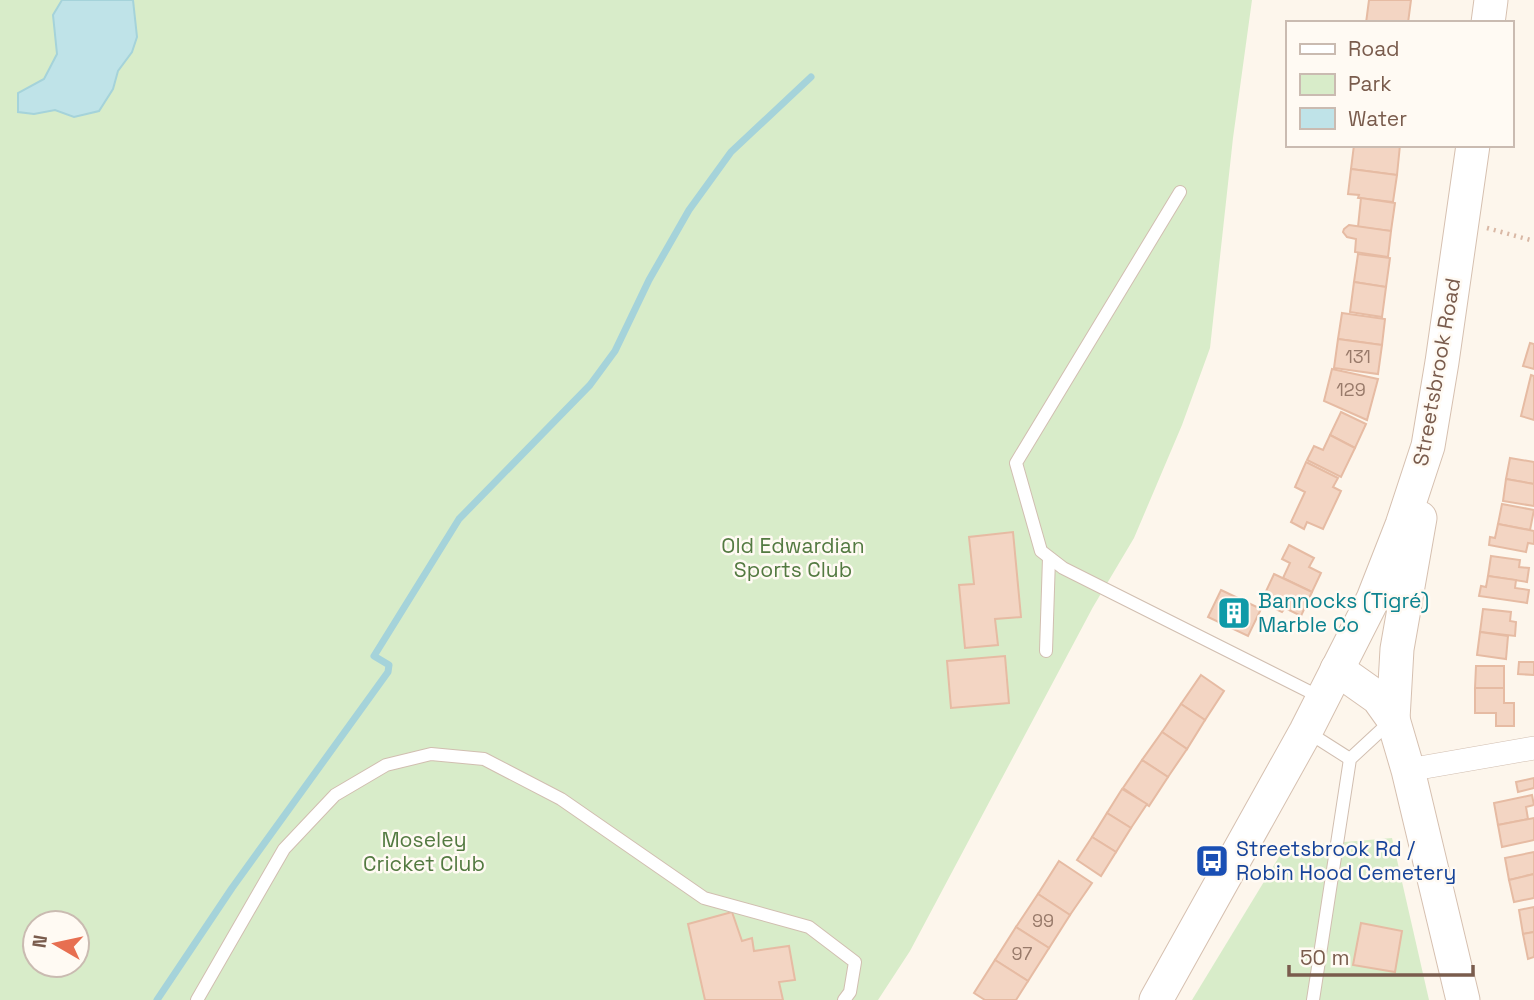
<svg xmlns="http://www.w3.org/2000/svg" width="1534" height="1000" viewBox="0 0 1534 1000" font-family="'Space Grotesk',sans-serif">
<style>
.green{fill:#d8ecc9;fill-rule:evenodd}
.water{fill:#bfe3e8;stroke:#a5d3da;stroke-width:2}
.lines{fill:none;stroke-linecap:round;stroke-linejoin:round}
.stream{stroke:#a5d3da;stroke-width:7}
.building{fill:#f3d5c3;stroke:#e6bba3;stroke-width:2}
.lane-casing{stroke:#d1beb0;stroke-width:14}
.street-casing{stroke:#d1beb0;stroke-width:24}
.secondary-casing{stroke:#d6c0b0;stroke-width:35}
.path{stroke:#d9b8a5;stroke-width:4.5;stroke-dasharray:2 5;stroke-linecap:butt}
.lane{stroke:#fff;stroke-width:12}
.street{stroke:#fff;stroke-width:23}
.secondary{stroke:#fff;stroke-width:33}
.labels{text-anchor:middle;stroke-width:5;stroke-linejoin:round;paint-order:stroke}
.number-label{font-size:18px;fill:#987a6a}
.street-label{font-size:21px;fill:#7a5c4d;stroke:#fffaf3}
.park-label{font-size:21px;fill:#537a41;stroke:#fffaf3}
.culture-label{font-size:21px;fill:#0d838f;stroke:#fffaf3;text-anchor:start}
.transit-label{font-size:21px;fill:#164399;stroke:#fffaf3;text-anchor:start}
</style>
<rect width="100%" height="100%" fill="#fdf6ec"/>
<g class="green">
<path d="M0 0H1252L1233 138 1210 348 1182 425 1134 538 1093 607 910 951 878 1000H0ZM35 923H77V965H35Z"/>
<path d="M1392 838 1429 1000H1192L1285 847Z"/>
</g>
<path class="water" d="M62 0H133L137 37 132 52 118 71 113 89 99 111 74 117 55 110 34 114 18 112V93L44 79 57 54 53 15Z"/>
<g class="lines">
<path class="stream" d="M157 1000 232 888 388 672 389 665 374 656 459 519 590 385 615 351 649 280 689 210 731 152 811 77"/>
</g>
<g class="building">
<path d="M1369 0H1411L1408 23H1366Z"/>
<path d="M1354 145H1400L1397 175 1351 169Z"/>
<path d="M1351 169 1397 175 1393 202 1358 198 1359 195 1348 194Z"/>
<path d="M1361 198 1395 203 1391 231 1358 227Z"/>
<path d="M1349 225 1391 231 1388 257 1355 252 1356 239 1347 237 1343 232 1344 229Z"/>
<path d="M1358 254 1390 258 1386 287 1354 282Z"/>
<path d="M1354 282 1386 287 1382 317 1350 312Z"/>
<path d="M1342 313 1385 319 1382 345 1338 339Z"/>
<path d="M1338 339 1382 345 1378 374 1334 368Z"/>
<path d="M1530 343 1534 344V369L1523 366Z"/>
<path d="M1332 369 1378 379 1367 420 1324 401Z"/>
<path d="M1531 375 1534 376V420L1521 416Z"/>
<path d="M1341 412 1366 424 1355 448 1330 435Z"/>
<path d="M1330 435 1355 448 1341 477 1307 460 1314 446 1323 450Z"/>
<path d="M1510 458 1534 462V484L1506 479Z"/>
<path d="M1306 462 1338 478 1333 487 1341 491 1323 529 1307 522 1304 529 1291 522 1305 492 1295 487Z"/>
<path d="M1506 479 1534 484V506L1503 501Z"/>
<path d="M1502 504 1534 510 1530 530 1498 524Z"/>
<path d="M1498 524 1534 531V544L1528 543 1526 552 1489 545 1490 537 1495 538Z"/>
<path d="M1013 532 1021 617 995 619 998 645 965 648 959 585 974 584 969 537Z"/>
<path d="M1289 545 1314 558 1309 567 1321 573 1312 592 1283 578 1290 563 1282 559Z"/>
<path d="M1491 556 1520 560 1519 567 1529 568 1527 582 1488 576Z"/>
<path d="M1274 574 1312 592 1301 616 1285 608 1282 612 1261 602Z"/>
<path d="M1488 576 1516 580 1515 588 1529 590 1527 603 1479 596 1481 586 1486 587Z"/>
<path d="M1221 590 1261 609 1248 636 1208 617Z"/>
<path d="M1483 609 1511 612 1510 621 1516 622 1515 636 1480 632Z"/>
<path d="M1480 632 1508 636 1506 659 1477 655Z"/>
<path d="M1005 656 1009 703 951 708 947 661Z"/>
<path d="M1519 662H1534V675L1518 674Z"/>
<path d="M1476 666H1504V688H1475Z"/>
<path d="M1201 675 1224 691 1205 720 1181 704Z"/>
<path d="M1475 688H1504V703H1514V726H1496V713H1475Z"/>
<path d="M1181 704 1205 720 1187 749 1162 732Z"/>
<path d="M1162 732 1187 749 1168 777 1142 760Z"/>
<path d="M1142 760 1168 777 1149 806 1123 788Z"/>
<path d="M1534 778V788L1518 792 1516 782Z"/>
<path d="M1122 789 1147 804 1131 828 1107 813Z"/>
<path d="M1532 795 1534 805 1526 807 1528 819 1498 825 1494 803Z"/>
<path d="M1107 813 1131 828 1116 852 1092 837Z"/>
<path d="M1534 818V840L1502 847 1498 825Z"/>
<path d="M1092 837 1116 852 1101 876 1077 860Z"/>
<path d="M1534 852V874L1509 880 1505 858Z"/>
<path d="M1059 861 1092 883 1070 915 1038 894Z"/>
<path d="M1534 874V898L1514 902 1509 880Z"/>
<path d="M1038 894 1070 915 1049 948 1016 927Z"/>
<path d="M1534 907V932L1523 934 1519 910Z"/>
<path d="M732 912 742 941 752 938 754 951 789 946 795 980 779 982 783 1000H705L688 924Z"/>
<path d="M1361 923 1402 931 1395 972 1353 965Z"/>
<path d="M1016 927 1049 948 1028 981 995 960Z"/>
<path d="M1534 932V957L1528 959 1523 934Z"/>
<path d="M995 960 1028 981 1016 1000H985L974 993Z"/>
</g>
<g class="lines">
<defs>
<g id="lane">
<path d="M1180 192 1016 463 1041 551 1063 568 1322 698"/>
<path d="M1046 651 1049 558"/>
<path d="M1306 731 1350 759"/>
<path d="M197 1000 284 849 335 795 386 765 431 754 484 759 561 799 704 898 809 927 855 962 850 992 844 1000"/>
<path d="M1313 1000 1350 759 1391 721"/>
</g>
<path id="street" d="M1408 770 1534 748"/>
<g id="secondary">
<path d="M1488 23 1491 0"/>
<path d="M1337 669 1378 698 1393 719 1408 770 1463 1000"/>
<path d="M1393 719 1397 649 1420 518"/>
<path d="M1156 1000 1306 731 1373 599 1402 525 1428 446 1442 362 1473 145"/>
</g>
</defs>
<use href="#lane" class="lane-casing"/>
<use href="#street" class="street-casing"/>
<use href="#secondary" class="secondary-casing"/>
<path class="path" d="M1487 228 1534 241"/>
<use href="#lane" class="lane"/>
<use href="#street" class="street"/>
<use href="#secondary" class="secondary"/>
</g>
<defs>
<symbol id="building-square" viewBox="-11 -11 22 22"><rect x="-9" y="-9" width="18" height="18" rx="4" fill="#0f9aa8" stroke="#fffaf3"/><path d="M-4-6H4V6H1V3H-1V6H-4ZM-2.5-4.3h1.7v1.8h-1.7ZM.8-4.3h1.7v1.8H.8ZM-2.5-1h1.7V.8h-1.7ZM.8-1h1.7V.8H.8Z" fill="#fff"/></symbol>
<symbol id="bus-square" viewBox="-11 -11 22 22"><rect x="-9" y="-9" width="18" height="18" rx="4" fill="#1a4fb4" stroke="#fffaf3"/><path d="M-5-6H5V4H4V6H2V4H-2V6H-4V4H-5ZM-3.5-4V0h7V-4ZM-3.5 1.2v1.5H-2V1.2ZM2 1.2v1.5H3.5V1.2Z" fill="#fff"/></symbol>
</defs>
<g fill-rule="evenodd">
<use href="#building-square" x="1215" y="594" width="38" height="38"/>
<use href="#bus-square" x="1193" y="842" width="38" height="38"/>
</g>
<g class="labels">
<g class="number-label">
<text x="1358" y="363">131</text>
<text x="1351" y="396">129</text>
<text x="1043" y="927">99</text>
<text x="1022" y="960">97</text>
</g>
<g class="street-label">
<text transform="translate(1437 372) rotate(-80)" y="7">Streetsbrook Road</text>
</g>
<g class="park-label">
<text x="793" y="553">Old Edwardian<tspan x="793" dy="24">Sports Club</tspan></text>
<text x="424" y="847">Moseley<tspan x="424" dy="24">Cricket Club</tspan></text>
</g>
<g class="culture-label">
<text x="1258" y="608">Bannocks (Tigré)<tspan x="1258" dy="24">Marble Co</tspan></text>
</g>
<g class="transit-label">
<text x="1236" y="856">Streetsbrook Rd /<tspan x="1236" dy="24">Robin Hood Cemetery</tspan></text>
</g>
</g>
<rect x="1286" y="21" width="228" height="126" fill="#fffaf3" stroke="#cabbb1" stroke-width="2"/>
<rect x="1300" y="44" width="35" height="10" fill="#ffffff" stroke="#cabbb1" stroke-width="2"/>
<text x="1348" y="56" font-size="21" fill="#7a5c4d">Road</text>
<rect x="1300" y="74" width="35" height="21" fill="#d8ecc9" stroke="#cabbb1" stroke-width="2"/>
<text x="1348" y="91" font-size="21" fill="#7a5c4d">Park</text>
<rect x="1300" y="108" width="35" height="21" fill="#bfe3e8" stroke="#cabbb1" stroke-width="2"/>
<text x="1348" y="126" font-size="21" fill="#7a5c4d">Water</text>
<g transform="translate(56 944) rotate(279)"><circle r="33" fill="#fffaf3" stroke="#cabbb1" stroke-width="2"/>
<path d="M0-5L12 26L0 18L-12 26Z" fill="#e76f51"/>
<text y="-10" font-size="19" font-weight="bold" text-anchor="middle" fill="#7a5c4d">N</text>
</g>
<path d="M1289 965v10h184v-10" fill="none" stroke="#7a5c4d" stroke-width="3.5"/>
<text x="1300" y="965" font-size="21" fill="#7a5c4d" stroke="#fffaf3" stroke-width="5" paint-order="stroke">50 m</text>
</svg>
